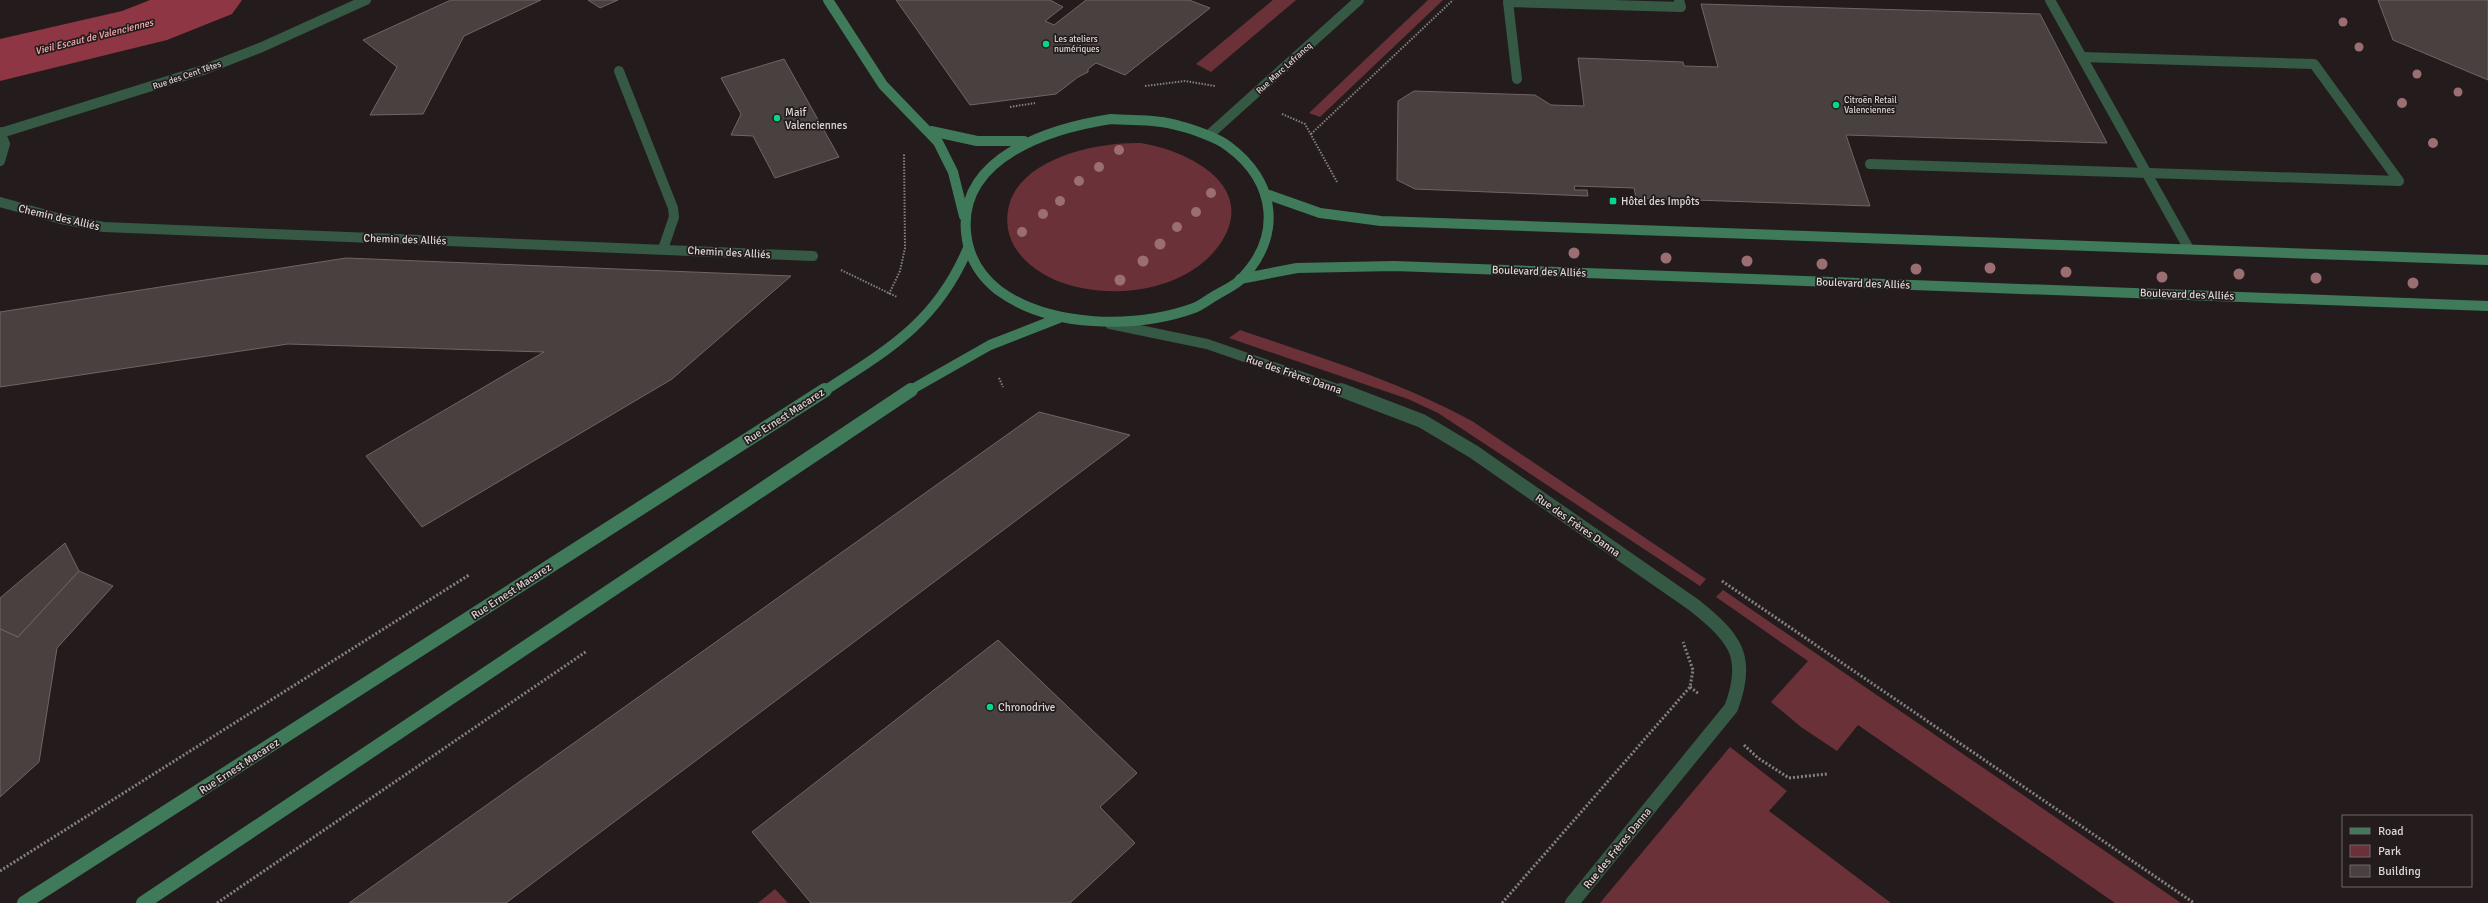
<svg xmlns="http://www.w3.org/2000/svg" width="2488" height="903" viewBox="0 0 2488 903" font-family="Signika,sans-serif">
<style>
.green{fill:#6b3138}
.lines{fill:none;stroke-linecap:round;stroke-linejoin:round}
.river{fill:#8e3644;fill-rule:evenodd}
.building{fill:#494040;stroke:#6f6565}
.path-far1{stroke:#878080;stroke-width:2;stroke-dasharray:1.5 1.5;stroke-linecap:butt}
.path{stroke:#878080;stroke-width:3;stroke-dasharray:2 2;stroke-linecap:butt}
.lane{stroke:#355945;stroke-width:10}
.street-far1{stroke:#355945;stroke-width:10}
.street{stroke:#355945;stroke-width:14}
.secondary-far1{stroke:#3f7b5b;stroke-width:10}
.secondary{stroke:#3f7b5b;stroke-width:14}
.tree{fill:#9b6e71}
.poi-dot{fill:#04d98b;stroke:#241c1c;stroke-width:1.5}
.labels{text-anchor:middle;stroke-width:3.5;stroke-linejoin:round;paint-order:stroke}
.far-poi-label{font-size:9px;fill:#dcd6d6;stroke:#241c1c;text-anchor:start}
.far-street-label{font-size:9px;fill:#dcd6d6;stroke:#241c1c}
.far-water-label{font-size:10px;font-style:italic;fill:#f6abb1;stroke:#241c1c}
.poi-label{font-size:11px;fill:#dcd6d6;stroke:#241c1c;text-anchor:start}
.street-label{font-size:11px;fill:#dcd6d6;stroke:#241c1c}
</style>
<rect width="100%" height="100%" fill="#241c1c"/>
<g class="green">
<path d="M1273 0H1296L1211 72 1196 64Z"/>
<path d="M1428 0H1443L1320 117 1309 113Z"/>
<path d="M1140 143C1186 150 1257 184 1222 241 1189 293 1107 302 1055 280 1033 270 1012 253 1008 229 998 162 1092 142 1140 143Z"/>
<path d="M1240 330C1319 357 1399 381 1472 421L1706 579 1700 586 1438 413 1408 399 1229 338Z"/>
<path d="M1723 590 2181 903H2115L1858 725 1837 751 1801 727 1771 702 1808 661 1716 597Z"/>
<path d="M1730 747 1787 791 1769 811 1891 903H1600Z"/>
<path d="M775 889 788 903H758Z"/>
</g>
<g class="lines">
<path class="river" d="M150 0H242L232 14 167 40 0 81V39L122 11Z"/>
</g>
<g class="building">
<path d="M451 0H541L464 36 423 114 370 115 397 67 363 40Z"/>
<path d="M588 0H618L600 8Z"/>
<path d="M896 0H1050L1063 7 1045 21 1054 25 1086 0H1189L1210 8 1125 75 1096 63 1088 69V72L1078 77 1056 94 970 105Z"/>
<path d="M2378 0H2488V80L2393 40Z"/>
<path d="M1701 4 2040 14 2107 143 1846 135 1870 206 1636 198 1634 188 1574 186 1575 190H1587L1588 196 1415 189 1397 180 1398 101 1414 91 1535 95 1551 105 1584 106 1578 58 1683 62 1684 66 1718 67Z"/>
<path d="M784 59 839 157 775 178 753 136 731 135 741 114 721 78Z"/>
<path d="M346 258 791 276 672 379 422 527 366 456 544 352 288 344 0 387V312Z"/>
<path d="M1039 412 1130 435 506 903H349Z"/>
<path d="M65 543 79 571 18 637 0 629V598Z"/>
<path d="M79 571 113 586 57 648 39 762 0 797V629L18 637Z"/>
<path d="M998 640 1137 773 1100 807 1135 843 1070 903H811L752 832Z"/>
</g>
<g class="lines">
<g class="path-far1">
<path d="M1145 86 1185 81 1215 86"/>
<path d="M1010 107 1035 103"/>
<path d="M1282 114 1305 124 1337 182"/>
<path d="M1311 134 1453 0"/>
<path d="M841 270 897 297"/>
<path d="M889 294 900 271 905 248 904 154"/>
<path d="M999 378 1003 387"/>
</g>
<g class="path">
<path d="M1722 581 2194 903"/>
<path d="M1690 687 1699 694"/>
<path d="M1744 745 1758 758 1789 778 1827 774"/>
<path d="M0 871 469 575"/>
<path d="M217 903 587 651"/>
<path d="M1502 903 1690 687 1693 670 1683 642"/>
</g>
<g class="lane">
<path d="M2050 0 2189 249"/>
<path d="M619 71 673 208 674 217 663 249"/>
<path d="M1517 79 1508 2 1681 7 1679 0"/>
<path d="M1870 164 2399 181 2314 64 2082 57"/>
</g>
<g class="street-far1">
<path d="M0 132 5 144 0 161"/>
<path d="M1 133 203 70 262 47 366 0"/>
<path d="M1209 135 1359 0"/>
<path d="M0 202 61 219 104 227 813 256"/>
<path d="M1110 324 1207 344 1343 391"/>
</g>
<path class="street" d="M1341 390 1422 421 1474 452 1694 605C1734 637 1751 656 1731 708L1572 903"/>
<g class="secondary-far1">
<path d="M828 0 883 85 938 142 953 172 964 216"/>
<path d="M1111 119C1133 121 1159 119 1180 126 1192 129 1218 138 1228 146 1277 182 1283 238 1239 281 1233 286 1225 290 1218 294 1210 298 1202 305 1194 308 1136 329 1049 328 998 290 979 275 968 255 966 232 959 156 1052 128 1111 119Z"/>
<path d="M931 131 977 141H1024"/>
<path d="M1269 195 1320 213 1381 221 2488 260"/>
<path d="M1240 279 1297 268 1394 266 2488 306"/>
<path d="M824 391C888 350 937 322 968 248"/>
<path d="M909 391 990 345 1059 318"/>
</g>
<g class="secondary">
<path d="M24 903 825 390"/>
<path d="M143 903 911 390"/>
</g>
</g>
<g class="tree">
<circle cx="2343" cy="22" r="4.5"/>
<circle cx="2359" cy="47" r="4.5"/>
<circle cx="2417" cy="74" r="4.5"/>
<circle cx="2458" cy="92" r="4.5"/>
<circle cx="2402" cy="103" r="5"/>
<circle cx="2433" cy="143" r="5"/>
<circle cx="1119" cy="150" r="5"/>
<circle cx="1099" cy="167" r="5"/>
<circle cx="1079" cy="181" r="5"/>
<circle cx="1211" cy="193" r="5"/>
<circle cx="1060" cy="201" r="5"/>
<circle cx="1196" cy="212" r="5"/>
<circle cx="1043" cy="214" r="5"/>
<circle cx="1177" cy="227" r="5"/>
<circle cx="1022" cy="232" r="5"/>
<circle cx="1160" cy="244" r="5.5"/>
<circle cx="1574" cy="253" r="5.5"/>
<circle cx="1666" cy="258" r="5.5"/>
<circle cx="1143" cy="261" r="5.5"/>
<circle cx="1747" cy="261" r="5.5"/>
<circle cx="1822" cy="264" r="5.5"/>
<circle cx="1990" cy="268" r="5.5"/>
<circle cx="1916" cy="269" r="5.5"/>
<circle cx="2066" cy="272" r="5.5"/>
<circle cx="2239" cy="274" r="5.5"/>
<circle cx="2162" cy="277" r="5.5"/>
<circle cx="2316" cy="278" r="5.5"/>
<circle cx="1120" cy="280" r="5.5"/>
<circle cx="2413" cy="283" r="5.5"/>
</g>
<g class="poi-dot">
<circle cx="1046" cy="44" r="4"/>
<circle cx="1836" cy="105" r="4"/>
<circle cx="777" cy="118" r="4"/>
<rect x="1609" y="197" width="8" height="8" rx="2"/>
<circle cx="990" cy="707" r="4"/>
</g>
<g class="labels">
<g class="far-poi-label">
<text x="1054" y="42">Les ateliers<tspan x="1054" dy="10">numériques</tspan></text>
<text x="1844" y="103">Citroën Retail<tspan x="1844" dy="10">Valenciennes</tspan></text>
</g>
<g class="far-street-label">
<text transform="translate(1284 68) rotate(-42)" y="3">Rue Marc Lefrancq</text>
<text transform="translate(187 75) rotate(-19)" y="3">Rue des Cent Têtes</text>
</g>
<g class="far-water-label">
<text transform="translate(94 36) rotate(-14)" y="4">Vieil Escaut de Valenciennes</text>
</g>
<g class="poi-label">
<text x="785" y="116">Maif<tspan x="785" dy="13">Valenciennes</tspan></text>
<text x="1621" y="205">Hôtel des Impôts</text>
<text x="998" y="711">Chronodrive</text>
</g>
<g class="street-label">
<text transform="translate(59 217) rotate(13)" y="4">Chemin des Alliés</text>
<text transform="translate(405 239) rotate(2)" y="4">Chemin des Alliés</text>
<text transform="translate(729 252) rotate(3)" y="4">Chemin des Alliés</text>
<text transform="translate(1539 271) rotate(2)" y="4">Boulevard des Alliés</text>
<text transform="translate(1863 283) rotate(2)" y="4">Boulevard des Alliés</text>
<text transform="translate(2187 294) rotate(2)" y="4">Boulevard des Alliés</text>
<text transform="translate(1294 374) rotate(19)" y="4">Rue des Frères Danna</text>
<text transform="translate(784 416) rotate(-33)" y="4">Rue Ernest Macarez</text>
<text transform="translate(1578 525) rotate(35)" y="4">Rue des Frères Danna</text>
<text transform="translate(511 591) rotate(-33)" y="4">Rue Ernest Macarez</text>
<text transform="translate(239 766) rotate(-33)" y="4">Rue Ernest Macarez</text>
<text transform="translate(1617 848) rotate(-51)" y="4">Rue des Frères Danna</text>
</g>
</g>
<rect x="2342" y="815" width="130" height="72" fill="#241c1c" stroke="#6e6666"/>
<rect x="2350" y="828" width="20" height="6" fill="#3f7b5b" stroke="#6e6666"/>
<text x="2378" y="835" font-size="12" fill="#dcd6d6">Road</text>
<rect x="2350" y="845" width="20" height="12" fill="#6b3138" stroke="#6e6666"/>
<text x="2378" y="855" font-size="12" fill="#dcd6d6">Park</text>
<rect x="2350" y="865" width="20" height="12" fill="#494040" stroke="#6e6666"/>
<text x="2378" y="875" font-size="12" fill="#dcd6d6">Building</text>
</svg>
